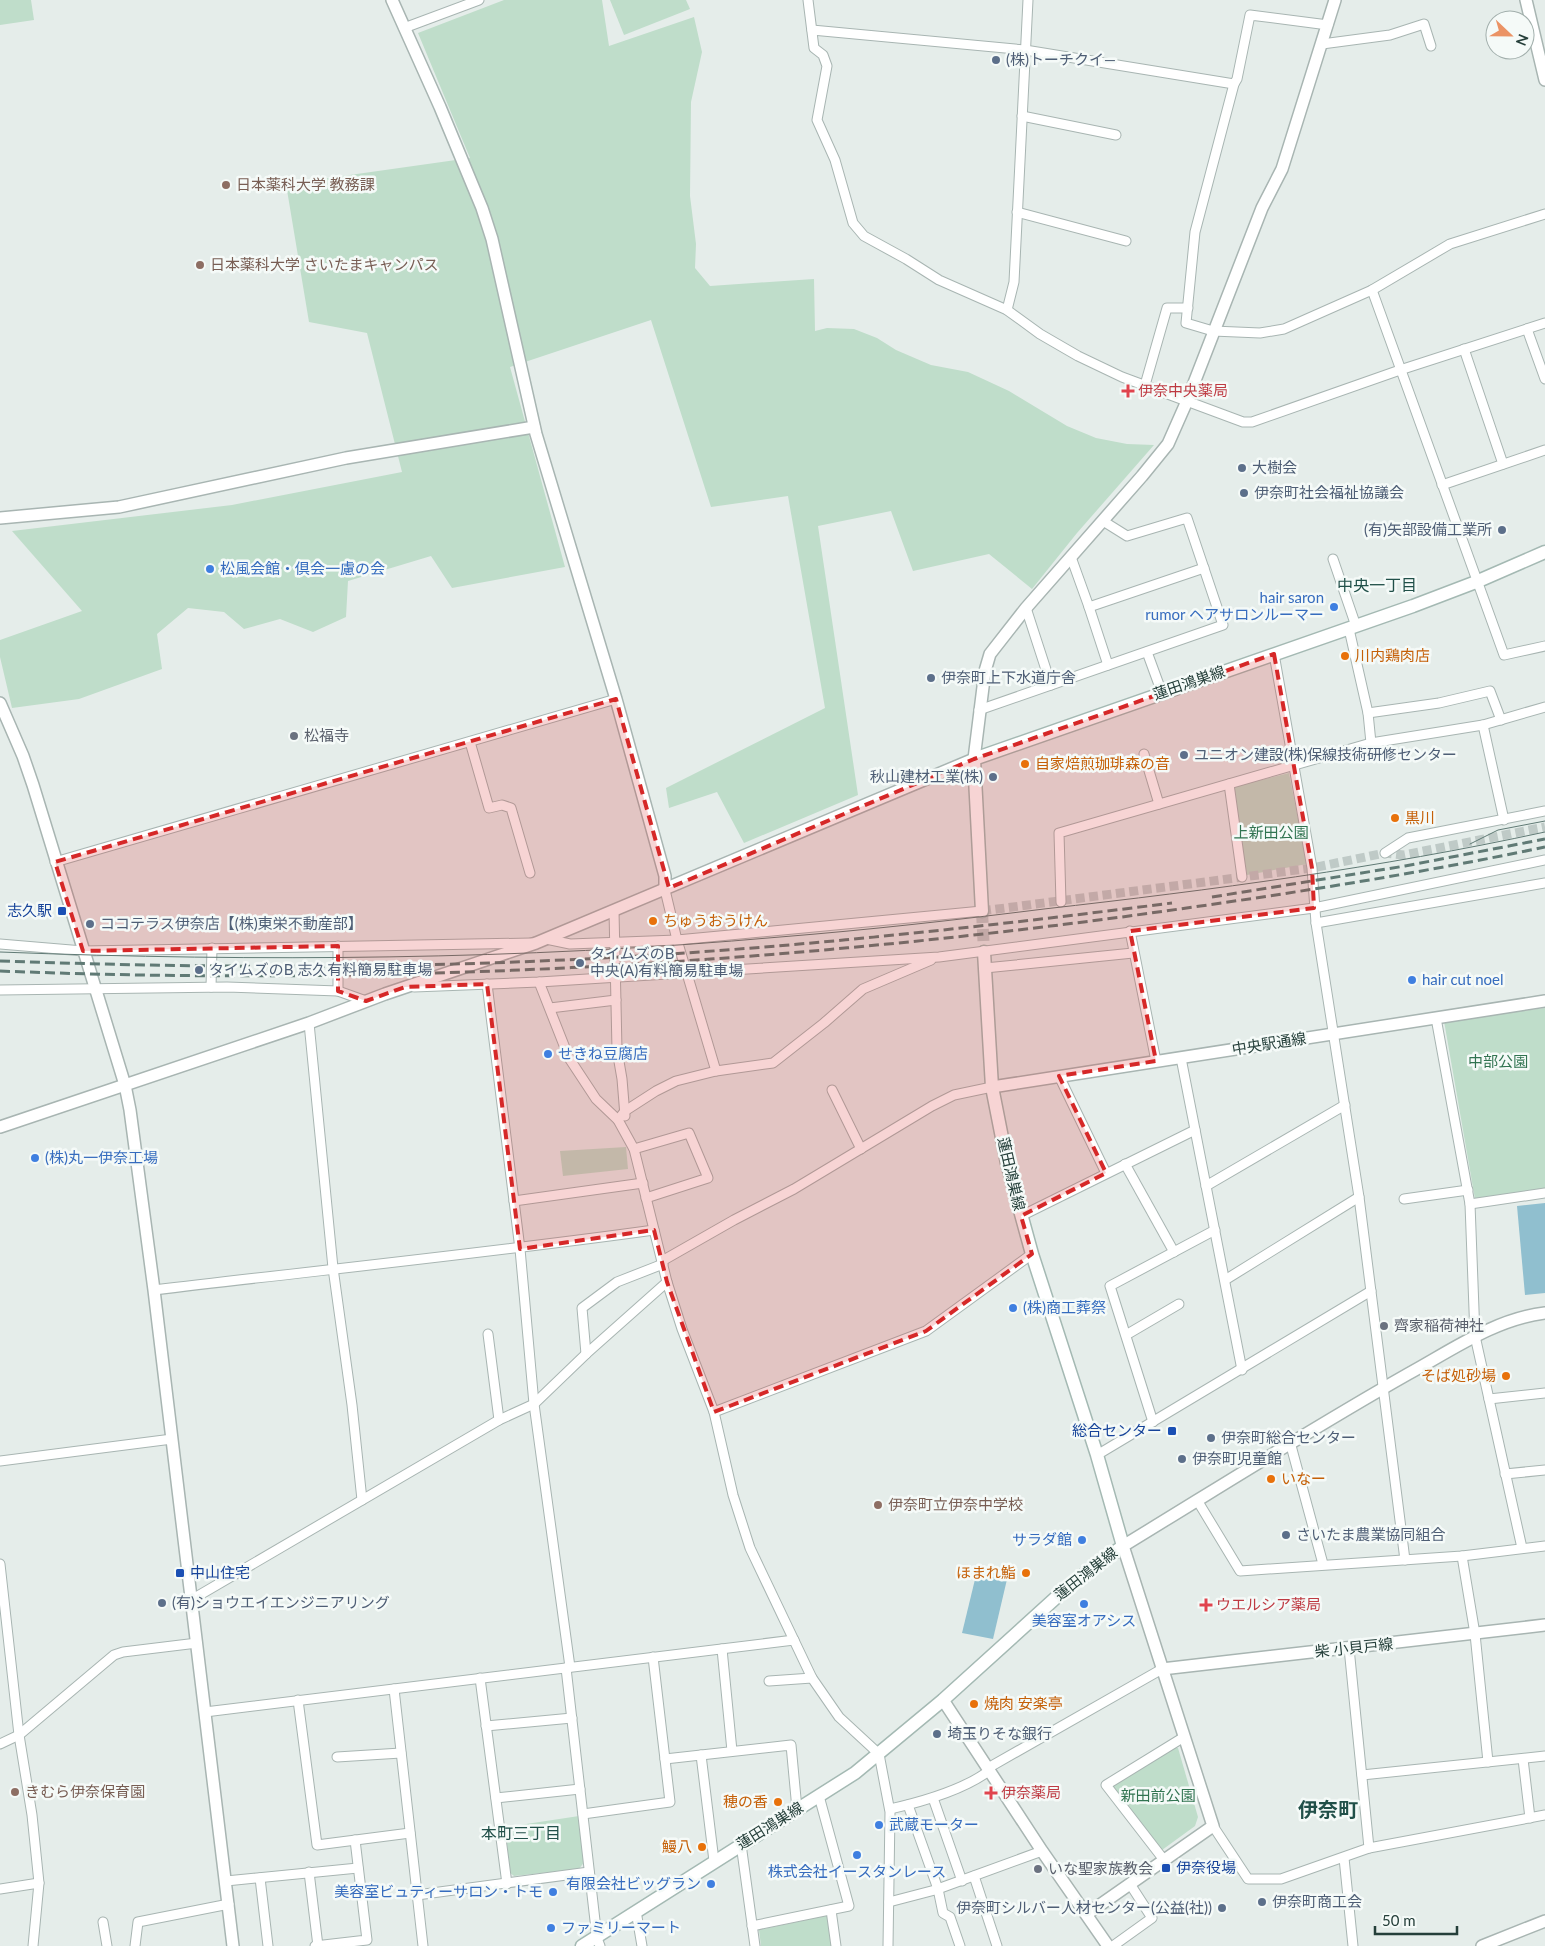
<svg xmlns="http://www.w3.org/2000/svg" width="1545" height="1946" viewBox="0 0 1545 1946" font-family="Lato,'Noto Sans JP',sans-serif">
<style>
.green{fill:#bfddca}
.water{fill:#90bfcf}
.lines{fill:none;stroke-linecap:round;stroke-linejoin:round}
.minor-tunnel{stroke:#bfcac7;stroke-width:9;stroke-dasharray:9 4.5;stroke-linecap:butt}
.secondary-tunnel{stroke:#bfcac7;stroke-width:12;stroke-dasharray:12 6;stroke-linecap:butt}
.minor-casing{stroke:#a8b5b2;stroke-width:11}
.tertiary-casing{stroke:#a8b5b2;stroke-width:14}
.secondary-casing{stroke:#a4b9b3;stroke-width:15}
.minor{stroke:#fff;stroke-width:9}
.tertiary{stroke:#fff;stroke-width:11}
.secondary{stroke:#fff;stroke-width:12}
.tram{stroke:#607a75;stroke-width:1}
.rail{stroke:#607a75;stroke-width:3;stroke-dasharray:10 5;stroke-linecap:butt}
.marked{fill:#d62828;fill-opacity:0.2;stroke:#d62828;stroke-width:4;stroke-dasharray:10 6;stroke-linejoin:round}
.service-dot{fill:#5c6f8a;stroke:#f5faf8;stroke-width:2}
.education-dot{fill:#8d6e63;stroke:#f5faf8;stroke-width:2}
.health-dot{fill:#e0444e;stroke:#f5faf8;stroke-width:2}
.shop-dot{fill:#3f7fe0;stroke:#f5faf8;stroke-width:2}
.food-dot{fill:#e8710a;stroke:#f5faf8;stroke-width:2}
.worship-dot{fill:#6b7280;stroke:#f5faf8;stroke-width:2}
.transit-dot{fill:#1a4fb4;stroke:#f5faf8;stroke-width:2}
.labels{text-anchor:middle;stroke-width:5;stroke-linejoin:round;paint-order:stroke}
.service-label{font-size:15px;fill:#4e5e75;stroke:#f5faf8;text-anchor:start}
.education-label{font-size:15px;fill:#785e54;stroke:#f5faf8;text-anchor:start}
.health-label{font-size:15px;fill:#be3a42;stroke:#f5faf8;text-anchor:start}
.shop-label{font-size:15px;fill:#366cbe;stroke:#f5faf8;text-anchor:start}
.food-label{font-size:15px;fill:#c56008;stroke:#f5faf8;text-anchor:start}
.street-label{font-size:15px;fill:#253f3a;stroke:#f5faf8}
.worship-label{font-size:15px;fill:#5b616d;stroke:#f5faf8;text-anchor:start}
.park-label{font-size:15px;fill:#317451;stroke:#f5faf8}
.transit-label{font-size:15px;fill:#164399;stroke:#f5faf8;text-anchor:end}
.neighbourhood-label{font-size:16px;fill:#215049;stroke:#f5faf8}
.district-label{font-size:20px;font-weight:bold;fill:#215049;stroke:#f5faf8}
</style>
<rect width="100%" height="100%" fill="#e5edea"/>
<g class="green">
<path d="M0 0H31L34 20 0 25Z"/>
<path d="M504 0H602L609 46 694 17 702 52 691 102 690 196 696 244 695 268 710 286 814 279 815 331 827 328 854 329 877 338 896 350 931 365 968 372 1009 391 1067 426 1096 438 1127 444 1154 445 1077 533 1032 589 989 554 913 571 891 511 818 526 858 795 744 843 717 792 669 808 666 788 825 708 788 496 711 507 651 320 510 367 565 567 452 588 431 556 348 581 346 617 313 632 280 619 244 629 224 612 188 608 157 634 162 669 79 699 12 708 0 657V640L82 611 12 531 232 505 402 472 367 333 309 322 286 184 470 158 418 33Z"/>
<path d="M610 0H686L690 9 624 35Z"/>
<path d="M1289 773 1307 864 1247 875 1232 787Z"/>
<path d="M1545 1008V1188L1475 1199 1444 1021Z"/>
<path d="M626 1147 628 1169 563 1176 560 1151Z"/>
<path d="M1174 1748H1178L1198 1817 1195 1826 1162 1850 1159 1849 1113 1788V1784Z"/>
<path d="M579 1816 585 1861 579 1869 514 1876 509 1872 506 1827Z"/>
<path d="M830 1915 834 1946H761L759 1930Z"/>
</g>
<g class="water">
<path d="M1545 1203V1293L1525 1295 1517 1206Z"/>
<path d="M978 1567 1008 1575 993 1639 962 1633Z"/>
</g>
<g class="lines">
<path class="minor-tunnel" d="M982 911 1312 868 1385 853 1404 855 1545 827"/>
<path class="secondary-tunnel" d="M982 911 984 952"/>
<defs>
<g id="minor">
<path d="M808 0 814 48 823 55 827 66 817 120 835 160 853 223 864 236 906 259 939 280 1007 310 1040 334 1078 356 1122 377 1243 422H1252L1400 370 1545 323"/>
<path d="M404 28 479 0"/>
<path d="M812 30 1025 50 1234 84 1237 79 1250 15 1328 25"/>
<path d="M1322 44 1390 35 1424 24 1431 46"/>
<path d="M1234 84 1195 232 1186 323 1213 331 1260 333 1284 329 1372 290 1450 244 1545 214"/>
<path d="M1022 116 1116 135"/>
<path d="M1017 212 1126 241"/>
<path d="M1372 290 1504 655 1545 646"/>
<path d="M1007 310 1014 282 1028 0"/>
<path d="M1527 329 1545 379"/>
<path d="M1464 349 1503 464"/>
<path d="M1145 385 1167 308H1188"/>
<path d="M1442 485 1545 450"/>
<path d="M1071 557 1089 607 1108 665"/>
<path d="M1333 559 1356 626"/>
<path d="M1089 607 1204 568"/>
<path d="M1026 608 1051 685"/>
<path d="M1349 629 1368 713 1371 743"/>
<path d="M1147 652 1162 693"/>
<path d="M1274 654 1312 868 1316 923 1359 1197 1405 1560"/>
<path d="M979 710 1223 625 1187 518 1127 536 1103 521"/>
<path d="M1368 713 1439 703 1490 691 1501 720"/>
<path d="M1483 725 1504 820"/>
<path d="M470 742 489 808 502 805 511 808 530 873"/>
<path d="M1144 754 1159 804"/>
<path d="M1229 784 1242 877"/>
<path d="M1385 853 1408 838 1545 811"/>
<path d="M55 862 616 699"/>
<path d="M665 890 677 940 716 1071"/>
<path d="M1061 902 1059 833 1371 743 1483 725 1545 707"/>
<path d="M614 911 617 1050 622 1079 625 1116"/>
<path d="M1316 923 1545 883"/>
<path d="M1130 931 1156 1061"/>
<path d="M546 939 570 944 677 940 982 911"/>
<path d="M0 944 83 951 531 943"/>
<path d="M985 968 1133 953"/>
<path d="M539 982 569 1058 596 1099 618 1120 634 1149 667 1282 682 1329 714 1412 733 1495 750 1548 812 1678 839 1717 879 1754 890 1812 888 1946"/>
<path d="M487 984 520 1249 534 1404 570 1667"/>
<path d="M211 987 212 948"/>
<path d="M414 987 539 982 939 957 1314 908 1545 860"/>
<path d="M0 990 227 987 338 991 366 1001"/>
<path d="M338 991V946"/>
<path d="M550 1008 616 1000"/>
<path d="M1436 1018 1470 1204 1475 1336 1522 1548"/>
<path d="M309 1023 333 1268 352 1405 362 1500"/>
<path d="M1181 1058 1242 1370"/>
<path d="M1059 1076 1106 1173"/>
<path d="M832 1090 861 1149"/>
<path d="M618 1120 625 1111 656 1091 676 1081 716 1071 773 1063 824 1023 863 989 931 960"/>
<path d="M634 1149 689 1133 708 1178 646 1198"/>
<path d="M1125 1164 1174 1252"/>
<path d="M1206 1186 1345 1105"/>
<path d="M1404 1199 1468 1190"/>
<path d="M514 1201 643 1183"/>
<path d="M1470 1204 1545 1193"/>
<path d="M1021 1216 1195 1130"/>
<path d="M662 1261 734 1220 794 1189 932 1106 954 1095 992 1087"/>
<path d="M1225 1280 1359 1197"/>
<path d="M154 1290C321 1270 488 1253 654 1230"/>
<path d="M488 1334 499 1420"/>
<path d="M1126 1335 1179 1304"/>
<path d="M586 1354 582 1308 617 1282 663 1264"/>
<path d="M1489 1399 1545 1393"/>
<path d="M714 1412 926 1331 1032 1254"/>
<path d="M1153 1422 1110 1286 1215 1230"/>
<path d="M1290 1442 1323 1564"/>
<path d="M1097 1455 1371 1291"/>
<path d="M0 1461 172 1439"/>
<path d="M1505 1474 1545 1470"/>
<path d="M1197 1500 1240 1571 1462 1556 1545 1546"/>
<path d="M1462 1556 1475 1634 1488 1762"/>
<path d="M0 1564 19 1735 32 1815 39 1883 33 1946"/>
<path d="M191 1600 499 1420 534 1404 586 1354 667 1282"/>
<path d="M722 1649 732 1751"/>
<path d="M566 1668 597 1938 600 1946"/>
<path d="M480 1678 507 1884"/>
<path d="M769 1681 812 1678"/>
<path d="M394 1689 423 1946"/>
<path d="M298 1700 317 1845 410 1833"/>
<path d="M205 1712 794 1640"/>
<path d="M486 1726 572 1718"/>
<path d="M0 1744 19 1735 114 1655 123 1652 197 1643"/>
<path d="M701 1755 714 1861"/>
<path d="M337 1757 401 1753"/>
<path d="M665 1759 791 1745 797 1809"/>
<path d="M1523 1759 1530 1818"/>
<path d="M988 1768 1162 1669"/>
<path d="M1362 1775 1545 1756"/>
<path d="M496 1798 580 1789"/>
<path d="M933 1798 962 1881"/>
<path d="M908 1805 938 1889 943 1913 950 1917 960 1946"/>
<path d="M890 1809C921 1802 964 1790 990 1770"/>
<path d="M583 1814 670 1802 653 1657"/>
<path d="M1213 1826 1248 1879H1281L1369 1848 1349 1648"/>
<path d="M741 1844 755 1946"/>
<path d="M1369 1848 1545 1815"/>
<path d="M1344 1858 1353 1946"/>
<path d="M1164 1860 1106 1785 1184 1737"/>
<path d="M309 1872 318 1946"/>
<path d="M974 1876 997 1946"/>
<path d="M260 1878 268 1946"/>
<path d="M226 1881 358 1868"/>
<path d="M0 1889 39 1883"/>
<path d="M417 1895 589 1872"/>
<path d="M889 1902 935 1890 1042 1851"/>
<path d="M831 1910 836 1946"/>
<path d="M636 1911 642 1946"/>
<path d="M103 1922 107 1946"/>
<path d="M752 1926 849 1906 819 1796"/>
<path d="M135 1946 138 1922 229 1904"/>
<path d="M315 1946 367 1940 355 1840"/>
<path d="M1113 1946 1152 1918 1130 1884"/>
</g>
<g id="tertiary">
<path d="M392 0 440 107 482 208 492 239 536 434 616 699 665 876V890"/>
<path d="M1526 0 1545 80"/>
<path d="M0 518 119 507 346 458 534 427"/>
<path d="M0 703 23 756 33 785 125 1085 130 1110 154 1290 233 1946"/>
<path d="M992 1087 1545 1001"/>
<path d="M0 1127 309 1023 385 994 536 943 974 759 985 671 990 654 1026 608 1142 476 1168 444 1187 401 1262 208 1282 169 1335 0"/>
<path d="M1162 1669 1545 1625"/>
<path d="M943 1700 1042 1851 1108 1946"/>
<path d="M1087 1914 1213 1826 1123 1546C1218 1488 1311 1429 1408 1374 1452 1350 1495 1319 1545 1313"/>
<path d="M1482 1946 1545 1921"/>
</g>
<g id="secondary">
<path d="M982 911 974 759 1413 606 1476 582 1545 552"/>
<path d="M582 1946 855 1773 943 1700 1071 1584 1123 1546 1097 1455 1032 1254 1007 1163 992 1087 984 952"/>
</g>
</defs>
<use href="#minor" class="minor-casing"/>
<use href="#tertiary" class="tertiary-casing"/>
<use href="#secondary" class="secondary-casing"/>
<use href="#minor" class="minor"/>
<use href="#tertiary" class="tertiary"/>
<use href="#secondary" class="secondary"/>
<g class="tram">
<path d="M1470 844 1498 830 1545 821"/>
<path d="M0 952C258 962 522 960 780 937 868 930 956 920 1044 909 1212 890 1379 868 1545 832"/>
</g>
<g class="rail">
<path d="M1212 897 1405 866 1545 839"/>
<path d="M0 961C200 968 402 969 602 958 793 948 982 927 1172 903"/>
<path d="M0 971C378 986 755 966 1129 916 1268 897 1407 876 1545 847"/>
</g>
</g>
<path class="marked" d="M1274 654 1312 868 1314 908 1130 931 1156 1061 1059 1076 1106 1173 1021 1216 1032 1254 926 1331 714 1412 667 1282 654 1230 520 1249 487 984 405 987 366 1001 338 991V946L83 951 55 862 616 699 669 888 974 759Z"/>
<g class="service-dot">
<circle cx="996" cy="60" r="5"/>
<circle cx="1242" cy="468" r="5"/>
<circle cx="1244" cy="493" r="5"/>
<circle cx="1502" cy="530" r="5"/>
<circle cx="931" cy="678" r="5"/>
<circle cx="1184" cy="755" r="5"/>
<circle cx="993" cy="777" r="5"/>
<circle cx="90" cy="924" r="5"/>
<circle cx="580" cy="963" r="5"/>
<circle cx="199" cy="970" r="5"/>
<circle cx="1211" cy="1438" r="5"/>
<circle cx="1182" cy="1459" r="5"/>
<circle cx="1286" cy="1535" r="5"/>
<circle cx="162" cy="1603" r="5"/>
<circle cx="937" cy="1734" r="5"/>
<circle cx="1262" cy="1902" r="5"/>
<circle cx="1222" cy="1908" r="5"/>
</g>
<g class="education-dot">
<circle cx="226" cy="185" r="5"/>
<circle cx="200" cy="265" r="5"/>
<circle cx="878" cy="1505" r="5"/>
<circle cx="15" cy="1792" r="5"/>
</g>
<g class="health-dot">
<path d="M1125.5 383.5h5v5h5v5h-5v5h-5v-5h-5v-5h5z"/>
<path d="M1203.5 1597.5h5v5h5v5h-5v5h-5v-5h-5v-5h5z"/>
<path d="M988.5 1785.5h5v5h5v5h-5v5h-5v-5h-5v-5h5z"/>
</g>
<g class="shop-dot">
<circle cx="210" cy="569" r="5"/>
<circle cx="1334" cy="607" r="5"/>
<circle cx="1412" cy="980" r="5"/>
<circle cx="548" cy="1054" r="5"/>
<circle cx="35" cy="1158" r="5"/>
<circle cx="1013" cy="1308" r="5"/>
<circle cx="1082" cy="1540" r="5"/>
<circle cx="1084" cy="1604" r="5"/>
<circle cx="879" cy="1825" r="5"/>
<circle cx="857" cy="1855" r="5"/>
<circle cx="711" cy="1884" r="5"/>
<circle cx="553" cy="1892" r="5"/>
<circle cx="551" cy="1928" r="5"/>
</g>
<g class="food-dot">
<circle cx="1345" cy="656" r="5"/>
<circle cx="1025" cy="764" r="5"/>
<circle cx="1395" cy="818" r="5"/>
<circle cx="653" cy="921" r="5"/>
<circle cx="1506" cy="1376" r="5"/>
<circle cx="1271" cy="1479" r="5"/>
<circle cx="1026" cy="1573" r="5"/>
<circle cx="974" cy="1704" r="5"/>
<circle cx="778" cy="1802" r="5"/>
<circle cx="702" cy="1847" r="5"/>
</g>
<g class="worship-dot">
<circle cx="294" cy="736" r="5"/>
<circle cx="1384" cy="1326" r="5"/>
<circle cx="1038" cy="1869" r="5"/>
</g>
<g class="transit-dot">
<rect x="57" y="906" width="10" height="10" rx="2.5"/>
<rect x="1167" y="1426" width="10" height="10" rx="2.5"/>
<rect x="175" y="1568" width="10" height="10" rx="2.5"/>
<rect x="1161" y="1863" width="10" height="10" rx="2.5"/>
</g>
<g class="labels">
<g class="service-label">
<text x="1006" y="65">(株)トーチクイ―</text>
<text x="1252" y="473">大樹会</text>
<text x="1254" y="498">伊奈町社会福祉協議会</text>
<text x="1492" y="535" text-anchor="end">(有)矢部設備工業所</text>
<text x="941" y="683">伊奈町上下水道庁舎</text>
<text x="1194" y="760">ユニオン建設(株)保線技術研修センター</text>
<text x="983" y="782" text-anchor="end">秋山建材工業(株)</text>
<text x="100" y="929">ココテラス伊奈店【(株)東栄不動産部】</text>
<text x="590" y="959">タイムズのB<tspan x="590" dy="17">中央(A)有料簡易駐車場</tspan></text>
<text x="209" y="975">タイムズのB 志久有料簡易駐車場</text>
<text x="1221" y="1443">伊奈町総合センター</text>
<text x="1192" y="1464">伊奈町児童館</text>
<text x="1296" y="1540">さいたま農業協同組合</text>
<text x="172" y="1608">(有)ショウエイエンジニアリング</text>
<text x="947" y="1739">埼玉りそな銀行</text>
<text x="1272" y="1907">伊奈町商工会</text>
<text x="1212" y="1913" text-anchor="end">伊奈町シルバー人材センター(公益(社))</text>
</g>
<g class="education-label">
<text x="236" y="190">日本薬科大学 教務課</text>
<text x="210" y="270">日本薬科大学 さいたまキャンパス</text>
<text x="888" y="1510">伊奈町立伊奈中学校</text>
<text x="25" y="1797">きむら伊奈保育園</text>
</g>
<g class="health-label">
<text x="1138" y="396">伊奈中央薬局</text>
<text x="1216" y="1610">ウエルシア薬局</text>
<text x="1001" y="1798">伊奈薬局</text>
</g>
<g class="shop-label">
<text x="220" y="574">松風会館・倶会一慮の会</text>
<text x="1324" y="603" text-anchor="end">hair saron<tspan x="1324" dy="17">rumor ヘアサロンルーマー</tspan></text>
<text x="1422" y="985">hair cut noel</text>
<text x="558" y="1059">せきね豆腐店</text>
<text x="45" y="1163">(株)丸一伊奈工場</text>
<text x="1023" y="1313">(株)商工葬祭</text>
<text x="1072" y="1545" text-anchor="end">サラダ館</text>
<text x="1084" y="1626" text-anchor="middle">美容室オアシス</text>
<text x="889" y="1830">武蔵モーター</text>
<text x="857" y="1877" text-anchor="middle">株式会社イースタンレース</text>
<text x="701" y="1889" text-anchor="end">有限会社ビッグラン</text>
<text x="543" y="1897" text-anchor="end">美容室ビュティーサロン・トモ</text>
<text x="561" y="1933">ファミリーマート</text>
</g>
<g class="food-label">
<text x="1355" y="661">川内鶏肉店</text>
<text x="1035" y="769">自家焙煎珈琲森の音</text>
<text x="1405" y="823">黒川</text>
<text x="663" y="926">ちゅうおうけん</text>
<text x="1496" y="1381" text-anchor="end">そば処砂場</text>
<text x="1281" y="1484">いなー</text>
<text x="1016" y="1578" text-anchor="end">ほまれ鮨</text>
<text x="984" y="1709">焼肉 安楽亭</text>
<text x="768" y="1807" text-anchor="end">穂の香</text>
<text x="692" y="1852" text-anchor="end">鰻八</text>
</g>
<g class="street-label">
<text transform="translate(1189 683) rotate(-19)" y="5">蓮田鴻巣線</text>
<text transform="translate(1269 1044) rotate(-9)" y="5">中央駅通線</text>
<text transform="translate(1011 1174) rotate(77)" y="5">蓮田鴻巣線</text>
<text transform="translate(1086 1574) rotate(-38)" y="5">蓮田鴻巣線</text>
<text transform="translate(1354 1648) rotate(-6)" y="5">柴 小貝戸線</text>
<text transform="translate(770 1826) rotate(-32)" y="5">蓮田鴻巣線</text>
</g>
<g class="worship-label">
<text x="304" y="741">松福寺</text>
<text x="1394" y="1331">齊家稲荷神社</text>
<text x="1048" y="1874">いな聖家族教会</text>
</g>
<g class="park-label">
<text x="1271" y="838">上新田公園</text>
<text x="1498" y="1067">中部公園</text>
<text x="1158" y="1801">新田前公園</text>
</g>
<g class="transit-label">
<text x="52" y="916">志久駅</text>
<text x="1162" y="1436">総合センター</text>
<text x="190" y="1578" text-anchor="start">中山住宅</text>
<text x="1176" y="1873" text-anchor="start">伊奈役場</text>
</g>
<g class="neighbourhood-label">
<text x="1377" y="591">中央一丁目</text>
<text x="521" y="1839">本町三丁目</text>
</g>
<g class="district-label">
<text x="1328" y="1817">伊奈町</text>
</g>
</g>
<g transform="translate(1510 35) rotate(112)"><circle r="24" fill="#f5faf8" stroke="#a2afac"/>
<path d="M0-4L9 19L0 12L-9 19Z" fill="#eb9365"/>
<text y="-8" font-size="14" font-weight="bold" text-anchor="middle" fill="#253f3a">N</text>
</g>
<path d="M1375 1926v8h82v-8" fill="none" stroke="#253f3a" stroke-width="2.5"/>
<text x="1382" y="1926" font-size="15" fill="#253f3a" stroke="#f5faf8" stroke-width="4" paint-order="stroke">50 m</text>
</svg>
